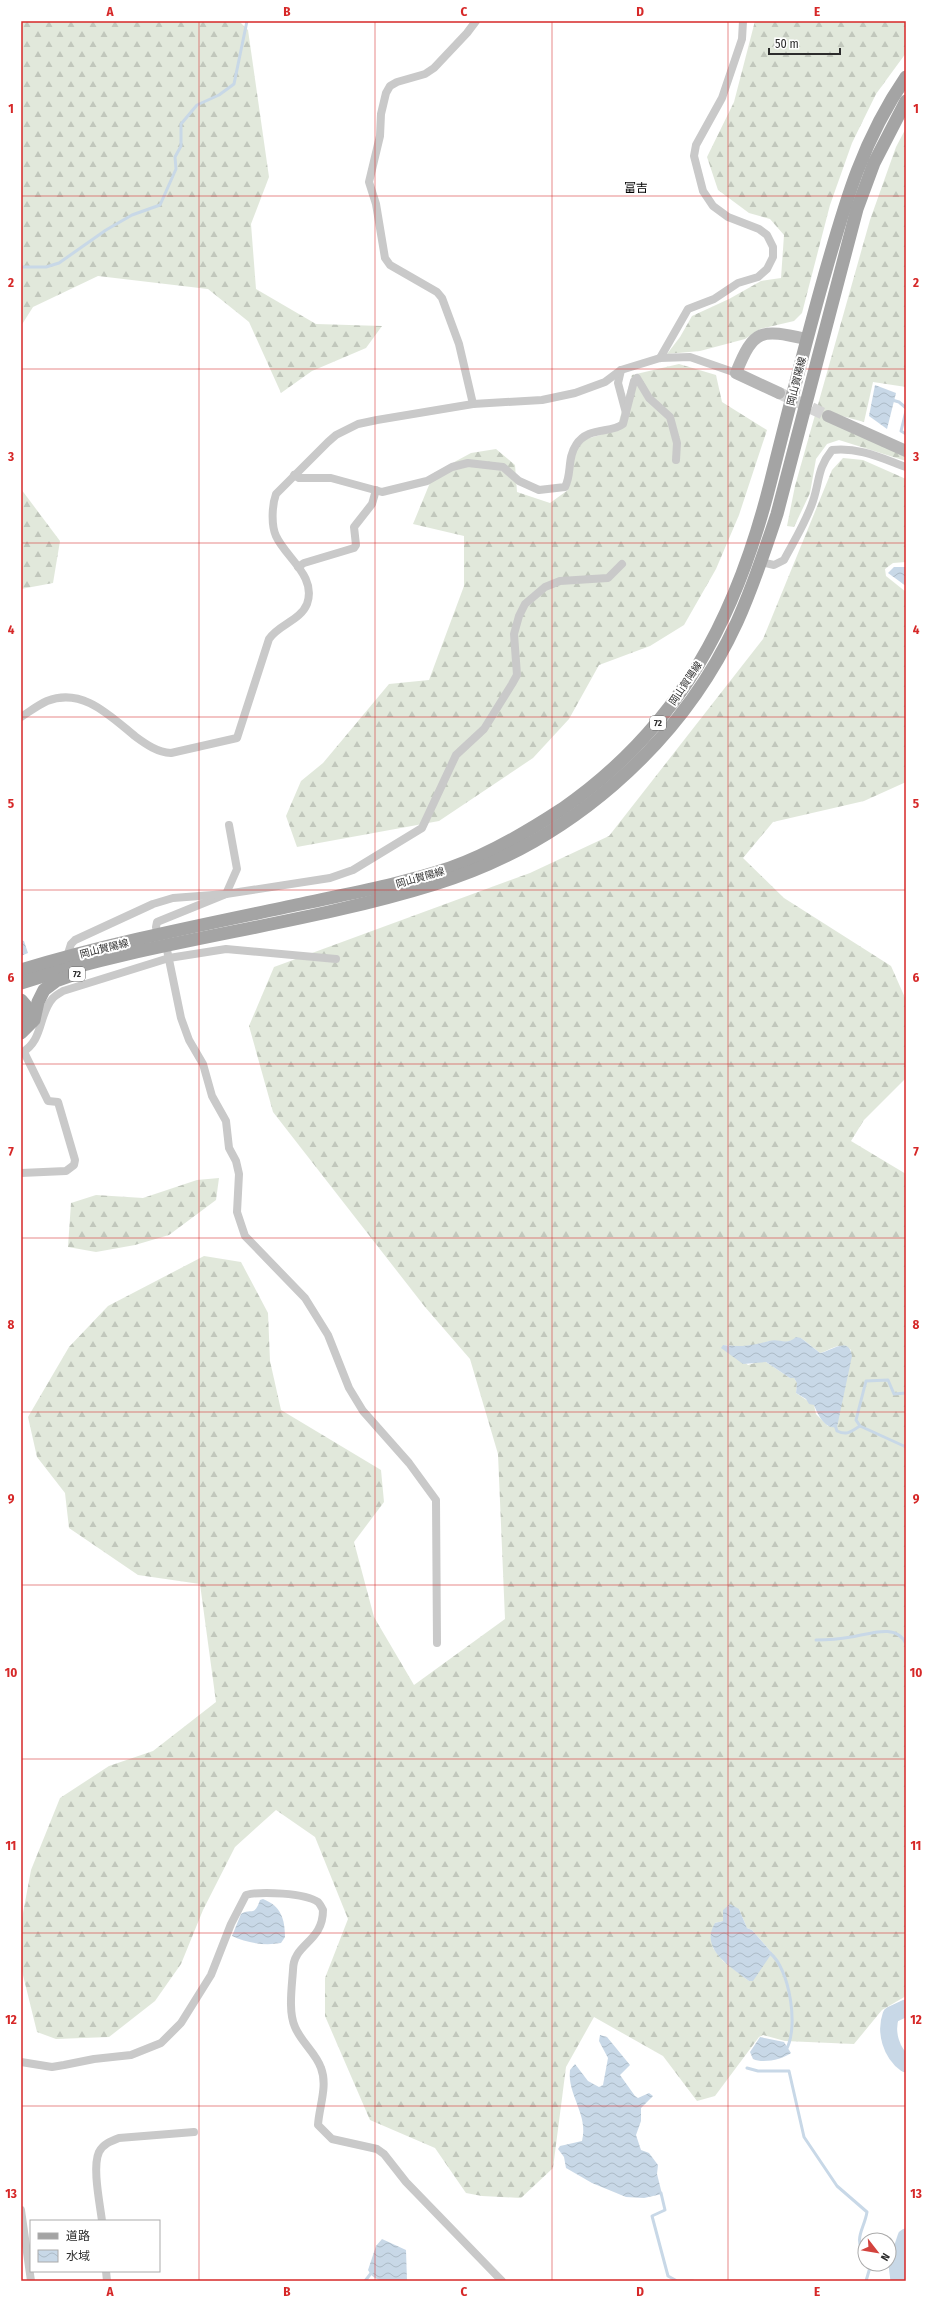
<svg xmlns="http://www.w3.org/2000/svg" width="927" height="2302" viewBox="0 0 927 2302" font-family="'Fira Sans Condensed','Noto Sans JP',sans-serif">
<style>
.forest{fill:url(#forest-firs);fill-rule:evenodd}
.water{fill:url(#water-waves)}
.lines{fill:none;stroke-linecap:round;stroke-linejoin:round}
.stream{stroke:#c8d8e7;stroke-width:3}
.river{stroke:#c8d8e7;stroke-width:17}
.secondary-tunnel{stroke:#d5d5d5;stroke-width:12;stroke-dasharray:12 6;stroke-linecap:butt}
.street{stroke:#c9c9c9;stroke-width:8}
.secondary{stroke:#b6b6b6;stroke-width:12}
.primary{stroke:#a4a4a4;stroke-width:13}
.grid{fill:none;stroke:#d62828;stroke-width:1;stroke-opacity:0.55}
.labels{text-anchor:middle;stroke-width:4;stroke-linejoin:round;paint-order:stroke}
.shield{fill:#fff;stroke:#6b6b6b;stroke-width:1}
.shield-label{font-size:9px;font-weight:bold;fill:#2c2c2c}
.street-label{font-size:10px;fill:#2c2c2c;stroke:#fff}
.quarter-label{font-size:12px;fill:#000;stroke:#fff}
.neatline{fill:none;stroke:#d62828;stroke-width:1.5}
.grid-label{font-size:13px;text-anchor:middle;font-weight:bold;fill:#d62828}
</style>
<defs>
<pattern id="forest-firs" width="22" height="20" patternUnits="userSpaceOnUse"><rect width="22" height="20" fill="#e1e8db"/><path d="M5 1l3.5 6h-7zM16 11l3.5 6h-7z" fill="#c1c7bc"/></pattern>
<pattern id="water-waves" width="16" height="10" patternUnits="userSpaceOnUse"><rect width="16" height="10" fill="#c8d8e7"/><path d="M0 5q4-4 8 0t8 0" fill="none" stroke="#acbac6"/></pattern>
</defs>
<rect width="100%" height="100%" fill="#fff"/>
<g class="forest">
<path d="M21 21H239L248 30 269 177 251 224 256 289 316 324 382 326 366 348 312 371 281 393 249 322 208 289 98 276 33 307 21 326Z"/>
<path d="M755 21H906V53L876 94 852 143 830 205 802 313 794 321 760 329 745 339 700 351 667 354 680 337 692 316 729 299 761 281 781 278 784 235 770 219 749 213 718 190 707 157 734 102Z"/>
<path d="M906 128V387L873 382 864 422 827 412 906 455V461L839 440 827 444 816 459 810 493 794 527 787 526 795 486 870 220 896 147Z"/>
<path d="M679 364 716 375 722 402 767 430 739 515 716 569 684 625 650 646 599 665 569 719 533 758 439 821 297 847 286 816 301 781 323 763 389 684 429 680 464 586V536L413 524 434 473 471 453 496 449 515 465 517 492 550 503 568 490 570 459 583 440 600 435 618 425 632 375Z"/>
<path d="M843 458 863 460 906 479V562L893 563 885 569 886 576 906 592V782L864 801 773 822 743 858 784 898 891 966 906 1000 905 1079 864 1120 851 1141 906 1174V1996L882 2010 854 2044 785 2041 763 2035 759 2037 715 2096 697 2101 663 2056 594 2017 566 2067 553 2168 521 2198 482 2196 466 2193 435 2148 370 2120 325 2016V1978L348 1919 315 1837 276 1810 235 1847 203 1910 181 1964 155 2001 109 2037 56 2039 37 2032 21 1967V1924L31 1870 60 1798 109 1766 153 1751 216 1702 200 1584 138 1575 69 1528 65 1493 37 1457 28 1417 69 1347 108 1306 204 1256 241 1262 268 1313 270 1361 281 1410 381 1470 384 1502 354 1542 374 1617 414 1685 505 1619 498 1454 470 1359 425 1307 273 1112 249 1026 274 967 530 873 609 836 763 639 832 470ZM801 1338 820 1353C830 1351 840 1340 851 1350L828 1426 816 1414 814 1405 796 1393 797 1383 794 1378H790L766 1362 762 1361 748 1365 723 1345 748 1347 770 1341 786 1342ZM739 1909 747 1928 752 1930 772 1953 749 1981 723 1961 713 1948 715 1923 723 1921V1910Z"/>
<path d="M21 489 60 541 53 583 21 589Z"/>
<path d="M219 1178 216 1200 169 1235 135 1245 96 1252 68 1247 71 1203 96 1195 143 1198 197 1180Z"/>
</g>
<g class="water">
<path d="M875 385 896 393 887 429 869 416Z"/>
<path d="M894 567H906V586L888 573Z"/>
<path d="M21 940 24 941 28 953 21 956Z"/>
<path d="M796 1337 801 1338 820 1353C830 1352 849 1335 852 1356L837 1427C825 1430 817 1413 814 1405L809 1404 806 1399 796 1393 797 1383 794 1378H790L766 1362 743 1364 721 1348 723 1345C744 1347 749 1346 769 1341 780 1338 786 1346 796 1337Z"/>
<path d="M263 1899C281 1906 285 1919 285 1937L281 1943C264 1946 247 1943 232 1936L241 1914C251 1907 254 1918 260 1900Z"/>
<path d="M730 1904 739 1909 747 1928 752 1930 772 1953 753 1981H749C731 1967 699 1949 715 1923L723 1921V1910Z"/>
<path d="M600 2035 607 2037 630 2065 620 2075 635 2096 638 2098 649 2093 653 2096 641 2108V2121L636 2135 641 2150 649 2153 658 2165 657 2174 662 2194 644 2198 626 2197 592 2183 566 2168 564 2157 558 2149 560 2146 582 2141C589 2115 567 2095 570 2070L575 2064 588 2081 599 2087 603 2085 608 2058 599 2041Z"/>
<path d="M760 2037 784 2042 791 2053C783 2059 763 2064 753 2059L750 2052Z"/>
<path d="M382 2239 406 2250 407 2281C394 2281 375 2285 368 2270L376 2246Z"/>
</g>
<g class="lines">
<g class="stream">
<path d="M21 267H46L59 263 106 230 132 215 160 205 176 169 175 157 181 146V124L197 105 219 95 234 84 247 21"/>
<path d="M892 400 899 402 906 408"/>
<path d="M906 411 901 431 906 434"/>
<path d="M835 1425 837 1431C848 1436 851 1431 860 1426L906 1447"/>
<path d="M860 1426 856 1420 866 1381 888 1380 894 1394 906 1393"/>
<path d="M816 1640C828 1640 840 1639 851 1637 867 1635 897 1622 906 1644"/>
<path d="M770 1953C790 1969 799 2028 786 2050"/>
<path d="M747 2068 758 2071H789L804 2137 837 2186 867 2212C864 2230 853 2238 865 2255"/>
<path d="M661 2193 665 2210 652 2216 668 2276 677 2281H693"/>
<path d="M365 2281 372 2272"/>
<path d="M866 2281 871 2264"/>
</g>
<g class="river">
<path d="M906 2008 891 2015C885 2032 891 2053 906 2064"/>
<path d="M899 2281 897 2264 906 2237"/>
</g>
<path class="secondary-tunnel" d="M779 393 828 416"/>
<g class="street">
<path d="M660 358 688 309 714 299 738 283 758 277 767 269 773 257V247L767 235 759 229 728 217 713 206 703 191 694 156 696 145 722 98 742 39 743 21"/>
<path d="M621 370 618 383 626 413"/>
<path d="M473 404 459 344 442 298 437 292 390 265 385 258 376 204 369 182 380 136 381 114 386 93 390 86 397 82 425 74 434 68 467 33 476 21"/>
<path d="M294 475 299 478H331L382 492 427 481 452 467 468 463 503 467 519 481 539 490 565 487C572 474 567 458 576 445 588 426 611 434 623 424L634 381 637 378 649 398 670 417 677 443 676 460"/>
<path d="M761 562 774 565 784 560C794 541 806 522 813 501 820 480 817 469 832 450 859 447 881 458 906 467"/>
<path d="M298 567 304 563 354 548 356 545 354 527 372 504 376 490"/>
<path d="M21 717C29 712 38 705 47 701 83 687 110 716 136 737 147 745 157 752 171 753L237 738 269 639C279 624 300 621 307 604 317 576 286 558 276 536 271 525 272 505 276 494L328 442 336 435 358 424 377 420 473 404 542 400 575 393 605 382 621 370 660 358 690 357 736 373"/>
<path d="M158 935 156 927 157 922 226 894 237 869 229 825"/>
<path d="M166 945 181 1018 189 1040 203 1064 212 1096 226 1121 229 1148 236 1161 239 1174 237 1212 245 1236 305 1298 328 1335 349 1388 363 1411 409 1463 436 1500 437 1643"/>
<path d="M67 957 71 944 75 940 153 904 173 898 226 894 330 878 353 870 422 828 456 755 484 729 512 684 517 675 514 634 519 616 525 604 545 587 560 581 608 578 622 564"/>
<path d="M21 1053C44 1041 38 1014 53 998 56 995 60 993 63 991L169 958 226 949 336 959"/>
<path d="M21 1173 66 1171 74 1165 75 1160 58 1102 48 1101 24 1052"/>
<path d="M21 2062 52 2067 64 2065 94 2059 131 2055 161 2043 181 2023 211 1975 231 1924 246 1895C261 1891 305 1893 318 1902 320 1904 322 1908 323 1910 323 1943 293 1943 293 1970 292 1986 288 2012 295 2027 301 2042 316 2053 321 2068 328 2086 319 2107 318 2125L332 2139 377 2149 384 2154 406 2182 502 2281"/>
<path d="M21 2210 31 2281"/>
<path d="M102 2221C100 2204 92 2167 99 2152 103 2144 111 2141 119 2138L194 2132"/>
<path d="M106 2271 107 2281"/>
</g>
<g class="secondary">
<path d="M779 393 736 373C754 328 761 329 806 339"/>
<path d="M828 416 906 451"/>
</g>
<g class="primary">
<path d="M21 970C113 942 207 924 301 904 351 893 402 884 450 868 490 854 527 832 562 809 680 727 737 617 771 480 788 412 805 344 824 277 845 203 862 141 906 77"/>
<path d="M21 983C156 939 300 926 435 884 566 844 680 746 737 622 753 587 765 550 777 514L857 209 874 163 906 101"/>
<path d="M21 1000 27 1007V1025"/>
<path d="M21 1033 34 1020 38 1002 44 990 56 981 70 976"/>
</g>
</g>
<path class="grid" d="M199 21V2281M375 21V2281M552 21V2281M728 21V2281M21 196H906M21 369H906M21 543H906M21 717H906M21 890H906M21 1064H906M21 1238H906M21 1412H906M21 1585H906M21 1759H906M21 1933H906M21 2106H906"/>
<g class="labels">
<g class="shield">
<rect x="650" y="716" width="16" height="14" rx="3"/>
<rect x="69" y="967" width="16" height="14" rx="3"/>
</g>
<g class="shield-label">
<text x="658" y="726">72</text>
<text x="77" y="977">72</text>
</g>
<g class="street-label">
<text transform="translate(796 381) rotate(-76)" y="4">岡山賀陽線</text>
<text transform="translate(685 683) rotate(-56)" y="4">岡山賀陽線</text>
<text transform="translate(420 877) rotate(-16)" y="4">岡山賀陽線</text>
<text transform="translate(104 948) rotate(-14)" y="4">岡山賀陽線</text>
</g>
<g class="quarter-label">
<text x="636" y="192">富吉</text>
</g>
</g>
<rect width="927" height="2302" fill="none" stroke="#ffffff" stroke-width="44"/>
<rect x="30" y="2220" width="130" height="52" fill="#ffffff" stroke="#ababab"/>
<rect x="38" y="2233" width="20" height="6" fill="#a4a4a4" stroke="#ababab"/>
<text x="66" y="2240" font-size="12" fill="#2c2c2c">道路</text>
<rect x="38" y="2250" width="20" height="12" fill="url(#water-waves)" stroke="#ababab"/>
<text x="66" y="2260" font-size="12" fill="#2c2c2c">水域</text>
<g transform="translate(877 2252) rotate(121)"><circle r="19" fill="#ffffff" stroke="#ababab"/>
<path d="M0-3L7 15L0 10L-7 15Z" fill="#d3433e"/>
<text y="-6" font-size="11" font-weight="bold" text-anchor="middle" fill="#2c2c2c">N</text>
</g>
<path d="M769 48v6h71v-6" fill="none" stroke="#2c2c2c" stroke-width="2"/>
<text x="775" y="48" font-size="12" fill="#2c2c2c" stroke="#ffffff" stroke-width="3" paint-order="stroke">50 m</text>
<rect x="22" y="22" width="883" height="2258" class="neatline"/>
<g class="grid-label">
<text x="110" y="16">A</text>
<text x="287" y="16">B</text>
<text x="464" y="16">C</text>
<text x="640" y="16">D</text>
<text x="817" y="16">E</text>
<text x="11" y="113">1</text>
<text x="916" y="113">1</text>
<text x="11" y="287">2</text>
<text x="916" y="287">2</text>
<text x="11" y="461">3</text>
<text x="916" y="461">3</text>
<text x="11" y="634">4</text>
<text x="916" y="634">4</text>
<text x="11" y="808">5</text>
<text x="916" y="808">5</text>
<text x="11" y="982">6</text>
<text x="916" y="982">6</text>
<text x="11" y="1156">7</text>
<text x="916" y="1156">7</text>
<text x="11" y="1329">8</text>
<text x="916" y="1329">8</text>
<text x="11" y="1503">9</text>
<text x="916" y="1503">9</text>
<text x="11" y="1677">10</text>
<text x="916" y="1677">10</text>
<text x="11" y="1850">11</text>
<text x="916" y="1850">11</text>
<text x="11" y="2024">12</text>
<text x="916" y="2024">12</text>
<text x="11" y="2198">13</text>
<text x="916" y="2198">13</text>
<text x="110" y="2296">A</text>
<text x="287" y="2296">B</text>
<text x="464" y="2296">C</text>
<text x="640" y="2296">D</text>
<text x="817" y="2296">E</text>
</g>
</svg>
